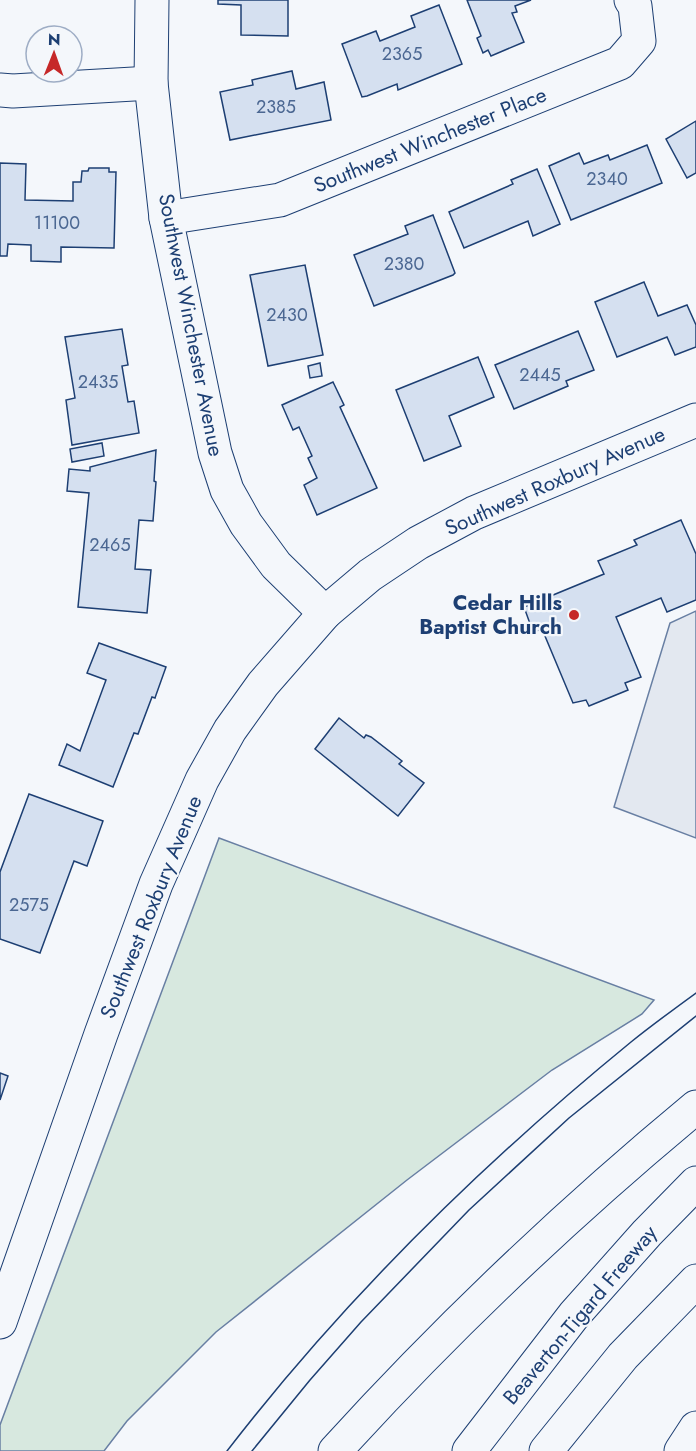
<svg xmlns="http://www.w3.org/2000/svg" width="696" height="1451" viewBox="0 0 696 1451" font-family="Jost,sans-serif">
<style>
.green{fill:#d7e8df;stroke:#687fa3;stroke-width:1.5}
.parking{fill:#e3e8f0;stroke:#687fa3;stroke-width:1.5}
.building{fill:#d5e0f0;stroke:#1d3f73;stroke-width:1.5}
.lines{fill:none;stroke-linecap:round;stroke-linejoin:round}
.minor-casing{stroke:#1d3f73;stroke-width:35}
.highway-casing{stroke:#1d3f73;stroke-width:35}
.minor{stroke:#f4f7fb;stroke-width:33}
.highway{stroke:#f4f7fb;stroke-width:33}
.tram{stroke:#1d3f73;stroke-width:1.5}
.poi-dot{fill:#c62828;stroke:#f4f7fb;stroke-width:2}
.labels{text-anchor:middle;stroke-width:4.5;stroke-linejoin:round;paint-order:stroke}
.number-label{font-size:18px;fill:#4b6792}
.street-label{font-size:21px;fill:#1d3f73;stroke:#f4f7fb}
.poi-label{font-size:21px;font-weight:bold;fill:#1d3f73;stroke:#f4f7fb;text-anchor:end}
</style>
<rect width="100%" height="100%" fill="#f4f7fb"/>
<path class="green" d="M219 838 654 1000 642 1014 552 1070 407 1180 216 1332 127 1421 104 1451H0V1425Z"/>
<path class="parking" d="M696 611V838L614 807 670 623Z"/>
<g class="building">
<path d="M218 0H288V36L241 35V5L218 4Z"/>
<path d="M467 0H531L515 6 517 12 512 13 524 42 491 56 488 50 483 53 477 38 481 36Z"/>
<path d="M439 5 462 64 398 90 397 84 367 96 362 97 342 44 376 31 380 41 415 27 411 16Z"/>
<path d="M292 71 296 89 324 82 331 120 230 140 220 92 253 85 252 80Z"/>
<path d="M696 121V173L687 178 666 139Z"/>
<path d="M647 145 662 183 571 220 549 166 579 153 584 164 608 155 610 160Z"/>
<path d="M0 163 26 164 25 200 73 201V182H81L82 171H88L89 168H109V172H116L114 248 61 247V262L31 261V245L8 244 7 256H0Z"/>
<path d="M537 169 560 224 533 236 528 221 464 248 449 212 513 184 511 180Z"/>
<path d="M433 215 455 273 453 275 374 306 354 255 408 234 405 226Z"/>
<path d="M305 265 323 355 268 366 250 275Z"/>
<path d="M644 282 658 316 687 305 696 325V347L675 355 667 337 617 357 595 302Z"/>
<path d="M122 329 128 365 122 366 128 402 134 401 139 433 72 445 66 400 75 398 65 337Z"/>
<path d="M578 331 594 370 566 381 568 386 514 409 495 365Z"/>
<path d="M478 357 494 397 449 416 461 446 424 461 396 390Z"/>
<path d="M320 363 322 376 310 378 308 366Z"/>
<path d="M333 382 344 405 340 407 377 488 317 515 304 485 317 478 308 458 312 456 299 427 293 430 282 405Z"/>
<path d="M102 443 104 456 72 462 70 449Z"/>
<path d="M156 450 154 481 156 482 153 521 139 520 135 569 151 570 147 613 78 607 89 493 67 491 69 469 90 471V467Z"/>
<path d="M681 520 696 554V600L667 612 661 598 616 617 641 677 625 683 628 690 589 706 586 700 573 703 542 629 533 632 524 607 604 574 598 561 637 545 634 540Z"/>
<path d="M99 643 166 667 156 695 155 698 152 697 138 734 134 733 113 787 59 765 67 744 80 751 106 680 87 673Z"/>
<path d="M339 718 364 738 366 735 371 737 402 761 399 764 424 783 398 816 315 749Z"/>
<path d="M29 794 103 821 87 866 74 861 40 953 0 939V872Z"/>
<path d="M0 1073 8 1076 0 1100Z"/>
</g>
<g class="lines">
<defs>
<g id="minor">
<path d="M152 0 151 83 166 218 215 453 227 490 246 524 276 565 325 613"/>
<path d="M0 90 13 91 151 83"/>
<path d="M166 218 280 200 620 63 639 41 635 6 631 0"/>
<path d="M0 1322 101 1034 156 884 202 780 230 730 263 684 325 613 370 575 418 543 474 513 696 420"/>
</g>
<g id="highway">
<path d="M335 1451C447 1328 568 1213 696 1107"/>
<path d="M469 1451 574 1315 647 1233 696 1183"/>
<path d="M546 1451 623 1356 696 1281"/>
<path d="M681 1451 696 1428"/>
</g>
</defs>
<use href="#minor" class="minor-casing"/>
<use href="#highway" class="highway-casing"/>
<use href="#minor" class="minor"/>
<use href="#highway" class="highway"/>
<g class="tram">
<path d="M227 1451C344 1299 483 1163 631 1042 652 1025 674 1009 696 993"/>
<path d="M252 1451 310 1380 361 1322 469 1210 569 1118 696 1016"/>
</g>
</g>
<circle class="poi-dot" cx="574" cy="615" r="6"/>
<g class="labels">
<g class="number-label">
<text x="402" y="60">2365</text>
<text x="276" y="113">2385</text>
<text x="607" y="185">2340</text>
<text x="57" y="229">11100</text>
<text x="404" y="270">2380</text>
<text x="287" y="321">2430</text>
<text x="540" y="381">2445</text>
<text x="98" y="388">2435</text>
<text x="110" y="551">2465</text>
<text x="29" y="911">2575</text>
</g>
<g class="street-label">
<text transform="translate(430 140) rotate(-22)" y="7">Southwest Winchester Place</text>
<text transform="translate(191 325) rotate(79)" y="7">Southwest Winchester Avenue</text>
<text transform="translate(555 481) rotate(-24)" y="7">Southwest Roxbury Avenue</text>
<text transform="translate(151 907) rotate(-68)" y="7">Southwest Roxbury Avenue</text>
<text transform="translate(580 1315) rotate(-50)" y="7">Beaverton-Tigard Freeway</text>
</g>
<g class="poi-label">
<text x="562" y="610">Cedar Hills<tspan x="562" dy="24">Baptist Church</tspan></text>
</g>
</g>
<g transform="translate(54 54) rotate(1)"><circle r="28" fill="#f4f7fb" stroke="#9eadc5" stroke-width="1.5"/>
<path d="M0-4.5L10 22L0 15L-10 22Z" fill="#c62828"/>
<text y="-9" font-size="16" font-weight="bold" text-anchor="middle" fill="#1d3f73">N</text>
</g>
</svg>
